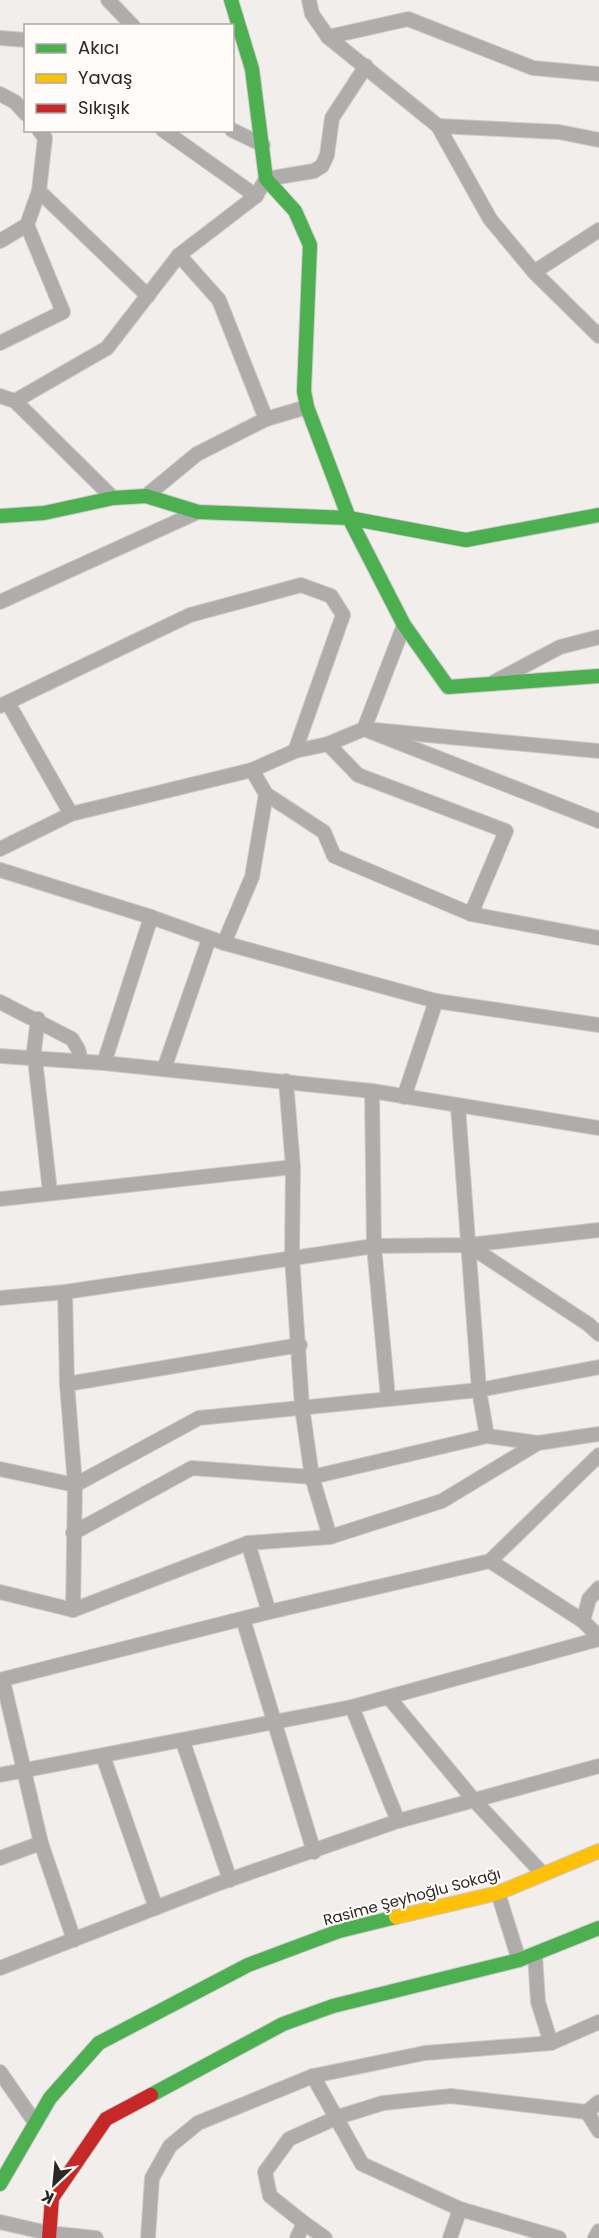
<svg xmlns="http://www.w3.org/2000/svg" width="599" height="2238" viewBox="0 0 599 2238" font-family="Poppins,sans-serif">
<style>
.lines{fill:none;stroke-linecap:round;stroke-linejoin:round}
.street-casing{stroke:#cdcac8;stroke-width:16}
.fast-casing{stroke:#cdcac8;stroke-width:16}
.slow-casing{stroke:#cdcac8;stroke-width:16}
.jam-casing{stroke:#cdcac8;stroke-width:16}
.street{stroke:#afadac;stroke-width:14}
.fast{stroke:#4caf50;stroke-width:14}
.slow{stroke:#ffc107;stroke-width:14}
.jam{stroke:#c62828;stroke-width:14}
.labels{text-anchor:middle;stroke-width:4.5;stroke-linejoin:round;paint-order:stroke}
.street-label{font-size:15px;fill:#2a2725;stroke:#fffcfa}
</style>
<rect width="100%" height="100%" fill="#f2eeeb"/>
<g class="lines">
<defs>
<g id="street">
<path d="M108 0 133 26"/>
<path d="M309 0 312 14 328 37 438 126 490 219 534 272 599 336"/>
<path d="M328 37 408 19 533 68 599 74"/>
<path d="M0 38 26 40"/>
<path d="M0 94 15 102 26 114"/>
<path d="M438 126 559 132 599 140"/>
<path d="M163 130 256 196"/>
<path d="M232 130 263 145"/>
<path d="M39 191 148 296"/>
<path d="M0 241 27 225 39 191 45 138 39 130"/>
<path d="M179 255 219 300 266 419"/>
<path d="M534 272 599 230"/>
<path d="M0 343 63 312 27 225"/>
<path d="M0 396 15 401 113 498"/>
<path d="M15 401 107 348 179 255 256 196 266 179 314 171 322 166 327 155 332 118 366 66"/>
<path d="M146 496 197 454 266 419 307 407"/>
<path d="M0 602 198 512"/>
<path d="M404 625 364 729 599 821"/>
<path d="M494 682 560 647 599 637"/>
<path d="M8 703 71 814"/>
<path d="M0 706 190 615 301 585 331 596 343 615 295 751"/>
<path d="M328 744 358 775 506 831 471 914"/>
<path d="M252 770 266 794 324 832 334 856 471 914 599 938"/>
<path d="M0 849 71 814 252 770 295 751 328 744 364 729 599 751"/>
<path d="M0 870 151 917 224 943 436 1001 599 1025"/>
<path d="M224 943 252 877 266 794"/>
<path d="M0 1002 72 1039 78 1049 81 1061"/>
<path d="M38 1019 34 1050 50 1192"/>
<path d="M0 1056 104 1063 372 1091 599 1128"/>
<path d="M104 1063 151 917"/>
<path d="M164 1069 209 939"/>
<path d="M286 1081 293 1167 292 1257 302 1407 312 1477 330 1537"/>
<path d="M372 1091 374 1246 388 1398"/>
<path d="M404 1097 436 1001"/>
<path d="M458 1106 479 1390 487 1436 538 1443"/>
<path d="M0 1199 293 1167"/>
<path d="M468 1245 588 1324 599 1334"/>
<path d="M65 1292 67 1384 75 1485 73 1610"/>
<path d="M0 1298 65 1292 374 1246 468 1245 599 1230"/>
<path d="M67 1384 300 1345"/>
<path d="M0 1469 75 1485 199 1418 479 1390 599 1367"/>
<path d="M73 1533 192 1468 312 1477 487 1436"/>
<path d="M248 1543 269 1612"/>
<path d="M490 1561 583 1621"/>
<path d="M599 1588 589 1599 583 1621 599 1637"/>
<path d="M0 1592 73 1610 248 1543 330 1537 442 1501 538 1443 599 1434"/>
<path d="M243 1619 314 1852"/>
<path d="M0 1680 269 1612 490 1561 599 1455"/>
<path d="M3 1681 41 1843 74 1940"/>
<path d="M390 1699 473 1799 543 1874"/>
<path d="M352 1707 398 1821"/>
<path d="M183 1742 230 1880"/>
<path d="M103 1756 156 1908"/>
<path d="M0 1775 352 1707 599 1639"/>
<path d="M0 1858 41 1843"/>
<path d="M498 1893 519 1960"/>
<path d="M535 1955 538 2002 551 2043"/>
<path d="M0 1968 217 1884 398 1821 599 1766"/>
<path d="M0 2072 34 2121"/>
<path d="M313 2076 362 2164 460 2209 559 2238"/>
<path d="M587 2112 599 2131"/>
<path d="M0 2222 48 2233 96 2238"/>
<path d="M304 2223 325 2238"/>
<path d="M148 2238 152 2178 170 2146 198 2123 313 2076 425 2053 551 2043 599 2022"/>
<path d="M297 2238 304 2223 270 2196 265 2172 289 2139 338 2117 383 2103 451 2096 587 2112 599 2102"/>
<path d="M450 2238 460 2209"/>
<path d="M595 2238 599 2231"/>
</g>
<g id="fast">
<path d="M231 0 252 69 266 179 295 211 310 245 304 391 307 407 349 518 466 540 599 515"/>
<path d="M0 516 44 513 113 498 146 496 198 512 349 518 404 625 448 687 599 676"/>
<path d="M151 2095 283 2024 333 2006 519 1960 599 1928"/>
<path d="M0 2184 50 2098 99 2043 248 1965 339 1931 396 1917"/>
</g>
<path id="slow" d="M396 1917 498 1893 599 1851"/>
<path id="jam" d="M49 2238 52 2198 106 2119 151 2095"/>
</defs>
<use href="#street" class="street-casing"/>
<use href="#fast" class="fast-casing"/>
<use href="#slow" class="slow-casing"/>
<use href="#jam" class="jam-casing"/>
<use href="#street" class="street"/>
<use href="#fast" class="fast"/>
<use href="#slow" class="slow"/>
<use href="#jam" class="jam"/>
</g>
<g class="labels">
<g class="street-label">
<text transform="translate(412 1897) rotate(-15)" y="5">Rasime Şeyhoğlu Sokağı</text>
</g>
</g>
<rect x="24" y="24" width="210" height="108" fill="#fffcfa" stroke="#aaa7a5" stroke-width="1.5"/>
<rect x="36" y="44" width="30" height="9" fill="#4caf50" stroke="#aaa7a5" stroke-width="1.5"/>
<text x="78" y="54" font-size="18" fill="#2a2725">Akıcı</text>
<rect x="36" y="74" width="30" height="9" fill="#ffc107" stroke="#aaa7a5" stroke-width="1.5"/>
<text x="78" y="84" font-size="18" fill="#2a2725">Yavaş</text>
<rect x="36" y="104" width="30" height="9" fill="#c62828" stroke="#aaa7a5" stroke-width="1.5"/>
<text x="78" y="114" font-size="18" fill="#2a2725">Sıkışık</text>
<g transform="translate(54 2184) rotate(206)" stroke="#fffcfa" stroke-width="4.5" paint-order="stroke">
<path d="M0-4.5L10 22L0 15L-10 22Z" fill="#2a2725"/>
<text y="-9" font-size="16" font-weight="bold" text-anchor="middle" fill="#2a2725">K</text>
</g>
</svg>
